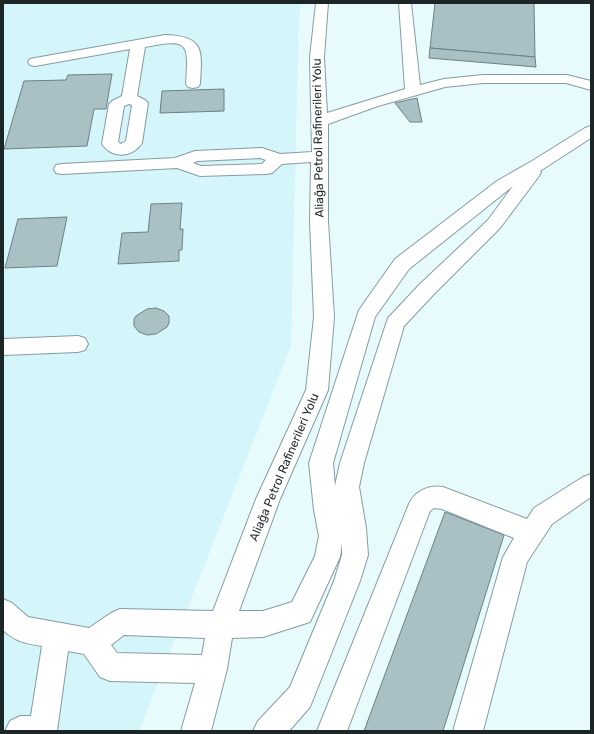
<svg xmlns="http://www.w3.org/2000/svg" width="594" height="734" viewBox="0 0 594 734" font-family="Rubik,sans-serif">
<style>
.built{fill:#d4f5fa}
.building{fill:#a9c1c4;stroke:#6c8184}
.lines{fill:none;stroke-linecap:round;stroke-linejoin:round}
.minor-casing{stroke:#869ca0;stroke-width:2}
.minor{fill:#fff;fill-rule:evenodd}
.labels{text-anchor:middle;stroke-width:3.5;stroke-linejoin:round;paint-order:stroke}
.street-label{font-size:12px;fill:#1d2627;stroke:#fff}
</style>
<rect width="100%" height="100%" fill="#e7fbfd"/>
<path class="built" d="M3 3H301L299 15 291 346 139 731H3Z"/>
<g class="building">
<path d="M435 3H534L535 57 430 48Z"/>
<path d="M430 48 535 57 536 67 429 58Z"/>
<path d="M112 74 106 109H94L87 146 4 149 24 81 66 80 68 75Z"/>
<path d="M224 89V111L160 113 162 91Z"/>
<path d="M417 98 422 122H410L395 103Z"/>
<path d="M182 203 180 229H183L182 250H179V261L118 264 122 233 148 232 151 204Z"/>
<path d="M67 217 57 266 5 268 18 219Z"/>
<path d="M156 308 164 311 169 316V323L167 327 156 334 147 335 139 332 134 326V319L136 316 147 309Z"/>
<path d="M445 512 504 535 443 731H364Z"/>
</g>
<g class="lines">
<defs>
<g id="minor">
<path d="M316 3H328L324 57 327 113 405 89 399 3H411L420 85 444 79 483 75H567L591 81V90L566 83H483L445 87 378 106 328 124V221L334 317 328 390 280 499 239 611H263L292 602 315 556 319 536 314 510 309 463 359 310 395 259 497 181 532 161 585 128 591 126V138L540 171 541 172 539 176 500 228 434 294 404 326 364 463 359 487 366 528 368 555 360 581 310 707 289 731H253L258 721 290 687 334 581 342 555V543L340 557 310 622 263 637 232 638 227 669 211 731H181L195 683 110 681 100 677 84 654 68 651 57 731H5L10 721 20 716H31L42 646C25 643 16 642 3 630V599L12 603 28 617 89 628 111 613 120 609 213 611 256 499 306 390 314 317 310 221 311 162 282 164 272 173 266 174 200 176 177 168 62 174 56 173 54 169 56 165 62 164 175 158 195 151 262 148 280 154 312 152 310 57ZM260 158 266 160 262 164 201 166 193 163 197 161ZM513 186 488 220 420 284 388 318 340 463 335 486 333 463 375 317 409 269ZM124 635 205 638 202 655 117 653 111 645Z"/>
<path d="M165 35C205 36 202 51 200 84L198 87 193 88 188 87 186 84C189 41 188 39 145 47L137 96 145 100 148 103 142 143C132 158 112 159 102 144L109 104 112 101 122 96 130 49 35 66 30 65 28 62 30 59 35 58ZM129 104 132 105 126 141 121 144 118 142 124 106Z"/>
<path d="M78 336 85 338 88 344 85 350 78 352 3 355V339Z"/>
<path d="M591 474V497L552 524 527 562 483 731H453L503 557 514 538 442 509 434 508 430 511 347 731H317L409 504C415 491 428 485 443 487L527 519 534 508 583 477Z"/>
</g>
</defs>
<use href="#minor" class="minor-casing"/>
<use href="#minor" class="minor"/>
</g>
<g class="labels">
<g class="street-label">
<text transform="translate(318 138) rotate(-91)" y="4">Aliağa Petrol Rafinerileri Yolu</text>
<text transform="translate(284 467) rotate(-67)" y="4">Aliağa Petrol Rafinerileri Yolu</text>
</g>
</g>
<rect width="594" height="734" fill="none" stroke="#1d2627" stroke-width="8"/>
</svg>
